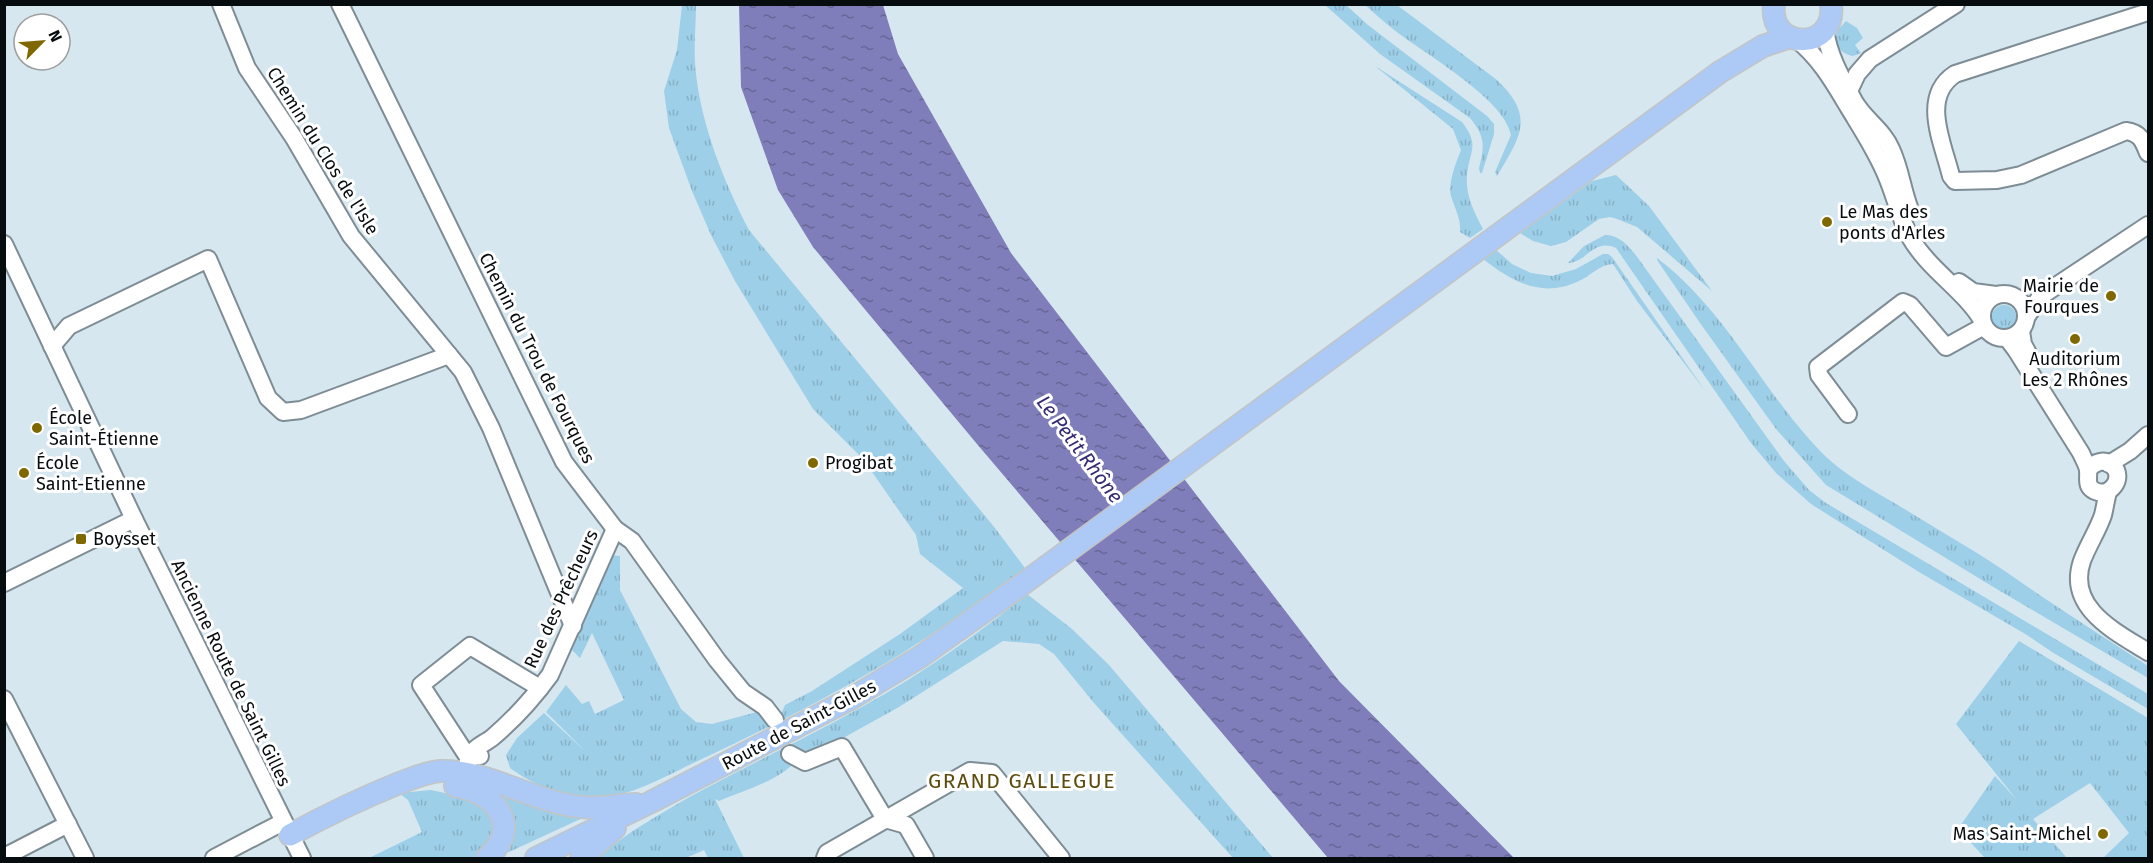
<svg xmlns="http://www.w3.org/2000/svg" width="2153" height="863" viewBox="0 0 2153 863" font-family="'Fira Sans',sans-serif">
<style>
.grass{fill:url(#grass-tufts)}
.water{fill:url(#water-ripples)}
.lines{fill:none;stroke-linecap:round;stroke-linejoin:round}
.minor-casing{stroke:#7e8d95;stroke-width:20}
.major-casing{stroke:#c3c5c5;stroke-width:24}
.minor{stroke:#fff;stroke-width:16}
.major{stroke:#accaf5;stroke-width:21}
.poi-dot{fill:#806800;stroke:#fff;stroke-width:2}
.labels{text-anchor:middle;stroke-width:6;stroke-linejoin:round;paint-order:stroke}
.street-label{font-size:18px;fill:#070c0f;stroke:#fff}
.poi-label{font-size:18px;fill:#070c0f;stroke:#fff;text-anchor:start}
.water-label{font-size:20px;font-style:italic;fill:#342972;stroke:#fff}
.quarter-label{font-size:21px;letter-spacing:1.5px;fill:#5d4c0d;stroke:#fff}
</style>
<defs>
<pattern id="grass-tufts" width="24" height="20" patternUnits="userSpaceOnUse" patternTransform="scale(1.5)"><rect width="24" height="20" fill="#9dcfe8"/><path d="M3 7l-1-3M5 7V3M7 7l1-3M15 17l-1-3M17 17v-4M19 17l1-3" fill="none" stroke="#86b1c6"/></pattern>
<pattern id="water-ripples" width="26" height="14" patternUnits="userSpaceOnUse" patternTransform="scale(1.5)"><rect width="26" height="14" fill="#807eba"/><path d="M2 4q2-2 4 0t4 0M15 11q2-2 4 0t4 0" fill="none" stroke="#676696"/></pattern>
</defs>
<rect width="100%" height="100%" fill="#d6e7ef"/>
<g class="grass">
<path d="M682 5H696C696 27 693 51 696 74 702 127 724 182 749 230L995 528 1025 568C979 601 934 635 886 663 827 698 766 729 704 758 675 771 639 793 607 797 571 802 538 788 510 768L506 755 517 738 544 713 586 752 546 712 566 685 582 704 589 701 595 714 624 700 592 633 580 658 572 650 610 555 620 556V590L681 709 696 722 712 724 757 712 768 718 780 717 785 705 812 691 900 634 963 588 920 554 916 535 863 459 813 409 735 281 711 235 692 191 669 128 664 91 677 50Z"/>
<path d="M1325 5H1346L1368 25 1487 116 1494 124V134L1482 173H1480L1479 168C1485 146 1485 136 1470 118L1380 54Z"/>
<path d="M1365 5H1397L1497 80C1536 117 1520 137 1497 176L1495 172 1511 135C1504 98 1423 53 1393 29 1383 21 1374 13 1365 5Z"/>
<path d="M1846 21 1857 28 1863 38 1855 45 1861 53 1853 56C1839 53 1836 46 1836 32Z"/>
<path d="M1375 66 1462 122C1480 146 1470 149 1467 175 1465 194 1474 212 1483 229L1470 238 1460 232C1461 218 1455 209 1451 196 1448 182 1456 163 1461 150L1453 129Z"/>
<path d="M1616 175 1649 206 1712 291 1637 227 1617 219 1610 217 1599 219 1566 242 1551 246 1533 241 1520 233 1592 181Z"/>
<path d="M1605 235C1619 235 1626 244 1635 254L1784 461 1809 490 1826 503 2148 694V709L2052 652 2027 635 1919 572 1811 504 1776 473 1751 443 1616 248C1593 238 1588 262 1568 263L1584 246Z"/>
<path d="M1495 249 1512 264 1531 273 1552 276 1576 269 1603 254H1608L1612 257 1706 392 1637 301 1613 264C1599 265 1593 274 1581 280 1543 299 1514 283 1483 259Z"/>
<path d="M1657 258C1726 310 1762 391 1821 452 1842 473 1870 489 1896 504 1923 520 1950 537 1977 553 1998 566 2018 580 2038 594 2074 618 2111 642 2148 666V678L1990 585 1826 485 1776 429 1700 323 1657 260Z"/>
<circle cx="2004" cy="317" r="12"/>
<path d="M1027 594 1072 629 1109 665 1273 858H1233L1094 703 1054 654 1039 644 1003 641 899 707 836 742 791 760V766C772 783 742 791 719 801L715 799 744 858H708L704 850 686 858H598C624 834 654 818 684 800 735 772 787 747 838 720 905 685 969 642 1027 594Z"/>
<path d="M2019 641 2148 718V858H2103L2129 833 2090 783 2033 819 2067 858H1985L1958 829 1995 776 2017 800 1956 724Z"/>
<path d="M431 790 477 800 493 819 496 832 485 851 473 858H369L422 832 408 800 399 793Z"/>
<path d="M495 791 587 816 509 852 506 851Z"/>
</g>
<path class="water" d="M739 5H883L898 54 1011 253 1339 681 1514 858H1328L977 444 813 247 778 190 741 87Z"/>
<g class="lines">
<defs>
<g id="minor">
<path d="M221 4 247 68 294 138 351 236 463 372 491 428 573 626"/>
<path d="M340 4 564 462 615 529 632 541 717 660 743 692 765 707 775 720"/>
<path d="M2148 12 1955 74C1920 97 1943 143 1951 176L1955 181 1997 180 2021 175 2126 131C2140 133 2143 140 2148 153"/>
<path d="M1825 29C1828 55 1842 79 1854 101 1864 119 1883 130 1891 149 1900 168 1902 188 1909 207"/>
<path d="M1796 39C1820 58 1834 83 1849 108 1863 131 1877 152 1887 177 1895 196 1900 218 1910 237 1929 270 1963 289 1982 320"/>
<path d="M1849 91 1857 74 1870 59 1956 4"/>
<path d="M4 244 134 519 302 858"/>
<path d="M1959 282 1973 292 1996 295"/>
<circle cx="2004" cy="316" r="22"/>
<path d="M2027 316 2041 296 2148 225"/>
<path d="M2021 331 2023 344 2031 359"/>
<path d="M2007 338 2016 350 2081 453C2083 458 2088 466 2088 471 2089 479 2085 486 2095 491 2110 498 2125 478 2113 466 2105 458 2094 462 2088 470"/>
<path d="M52 346 69 326 208 259 268 398 283 412 301 410 449 355"/>
<path d="M1848 414 1819 375 1818 367 1903 302 1910 305 1946 347 1984 326"/>
<path d="M2109 464 2130 451 2148 435"/>
<path d="M2108 492C2106 499 2105 507 2103 515 2098 530 2088 545 2082 561 2066 608 2116 632 2148 652"/>
<path d="M4 583 134 519"/>
<path d="M4 699 85 858"/>
<path d="M790 754 805 762 842 747 885 819 906 825 925 858"/>
<path d="M480 756H469L466 754 421 685 470 646 540 688"/>
<path d="M471 785C468 775 465 763 471 754 476 746 486 743 493 737 514 719 534 697 550 675L615 529"/>
<path d="M4 857 68 824"/>
<path d="M214 858 283 822"/>
<path d="M825 858 827 853 970 771 992 773 1061 858"/>
</g>
<g id="major">
<path d="M1774 4C1768 51 1837 52 1831 4"/>
<path d="M455 786C496 792 523 826 487 858"/>
<path d="M290 835C325 816 360 799 397 784 411 779 425 772 441 771 488 770 535 803 582 807 600 809 618 805 636 804"/>
<path d="M536 858 651 802 852 698 920 657 1020 586 1720 72 1763 46 1790 37"/>
<path d="M581 858 615 828"/>
</g>
</defs>
<use href="#minor" class="minor-casing"/>
<use href="#major" class="major-casing"/>
<use href="#minor" class="minor"/>
<use href="#major" class="major"/>
</g>
<g class="poi-dot">
<circle cx="1827" cy="222" r="6"/>
<circle cx="2111" cy="296" r="6"/>
<circle cx="2075" cy="339" r="6"/>
<circle cx="37" cy="428" r="6"/>
<circle cx="813" cy="463" r="6"/>
<circle cx="24" cy="473" r="6"/>
<rect x="75" y="533" width="12" height="12" rx="3"/>
<circle cx="2103" cy="834" r="6"/>
</g>
<g class="labels">
<g class="street-label">
<text transform="translate(323 151) rotate(58)" y="6">Chemin du Clos de l'Isle</text>
<text transform="translate(537 358) rotate(63)" y="6">Chemin du Trou de Fourques</text>
<text transform="translate(561 599) rotate(-65)" y="6">Rue des Prêcheurs</text>
<text transform="translate(231 673) rotate(64)" y="6">Ancienne Route de Saint Gilles</text>
<text transform="translate(799 725) rotate(-28)" y="6">Route de Saint-Gilles</text>
</g>
<g class="poi-label">
<text x="1839" y="218">Le Mas des<tspan x="1839" dy="21">ponts d'Arles</tspan></text>
<text x="2099" y="292" text-anchor="end">Mairie de<tspan x="2099" dy="21">Fourques</tspan></text>
<text x="2075" y="365" text-anchor="middle">Auditorium<tspan x="2075" dy="21">Les 2 Rhônes</tspan></text>
<text x="49" y="424">École<tspan x="49" dy="21">Saint-Étienne</tspan></text>
<text x="36" y="469">École<tspan x="36" dy="21">Saint-Etienne</tspan></text>
<text x="825" y="469">Progibat</text>
<text x="93" y="545">Boysset</text>
<text x="2091" y="840" text-anchor="end">Mas Saint-Michel</text>
</g>
<g class="water-label">
<text transform="translate(1080 449) rotate(53)" y="7">Le Petit Rhône</text>
</g>
<g class="quarter-label">
<text x="1022" y="788">GRAND GALLEGUE</text>
</g>
</g>
<rect width="2153" height="863" fill="none" stroke="#070c0f" stroke-width="12"/>
<g transform="translate(42 42) rotate(65)"><circle r="28" fill="#ffffff" stroke="#9c9e9f" stroke-width="1.5"/>
<path d="M0-4.5L10 22L0 15L-10 22Z" fill="#806800"/>
<text y="-9" font-size="16" font-weight="bold" text-anchor="middle" fill="#070c0f">N</text>
</g>
</svg>
